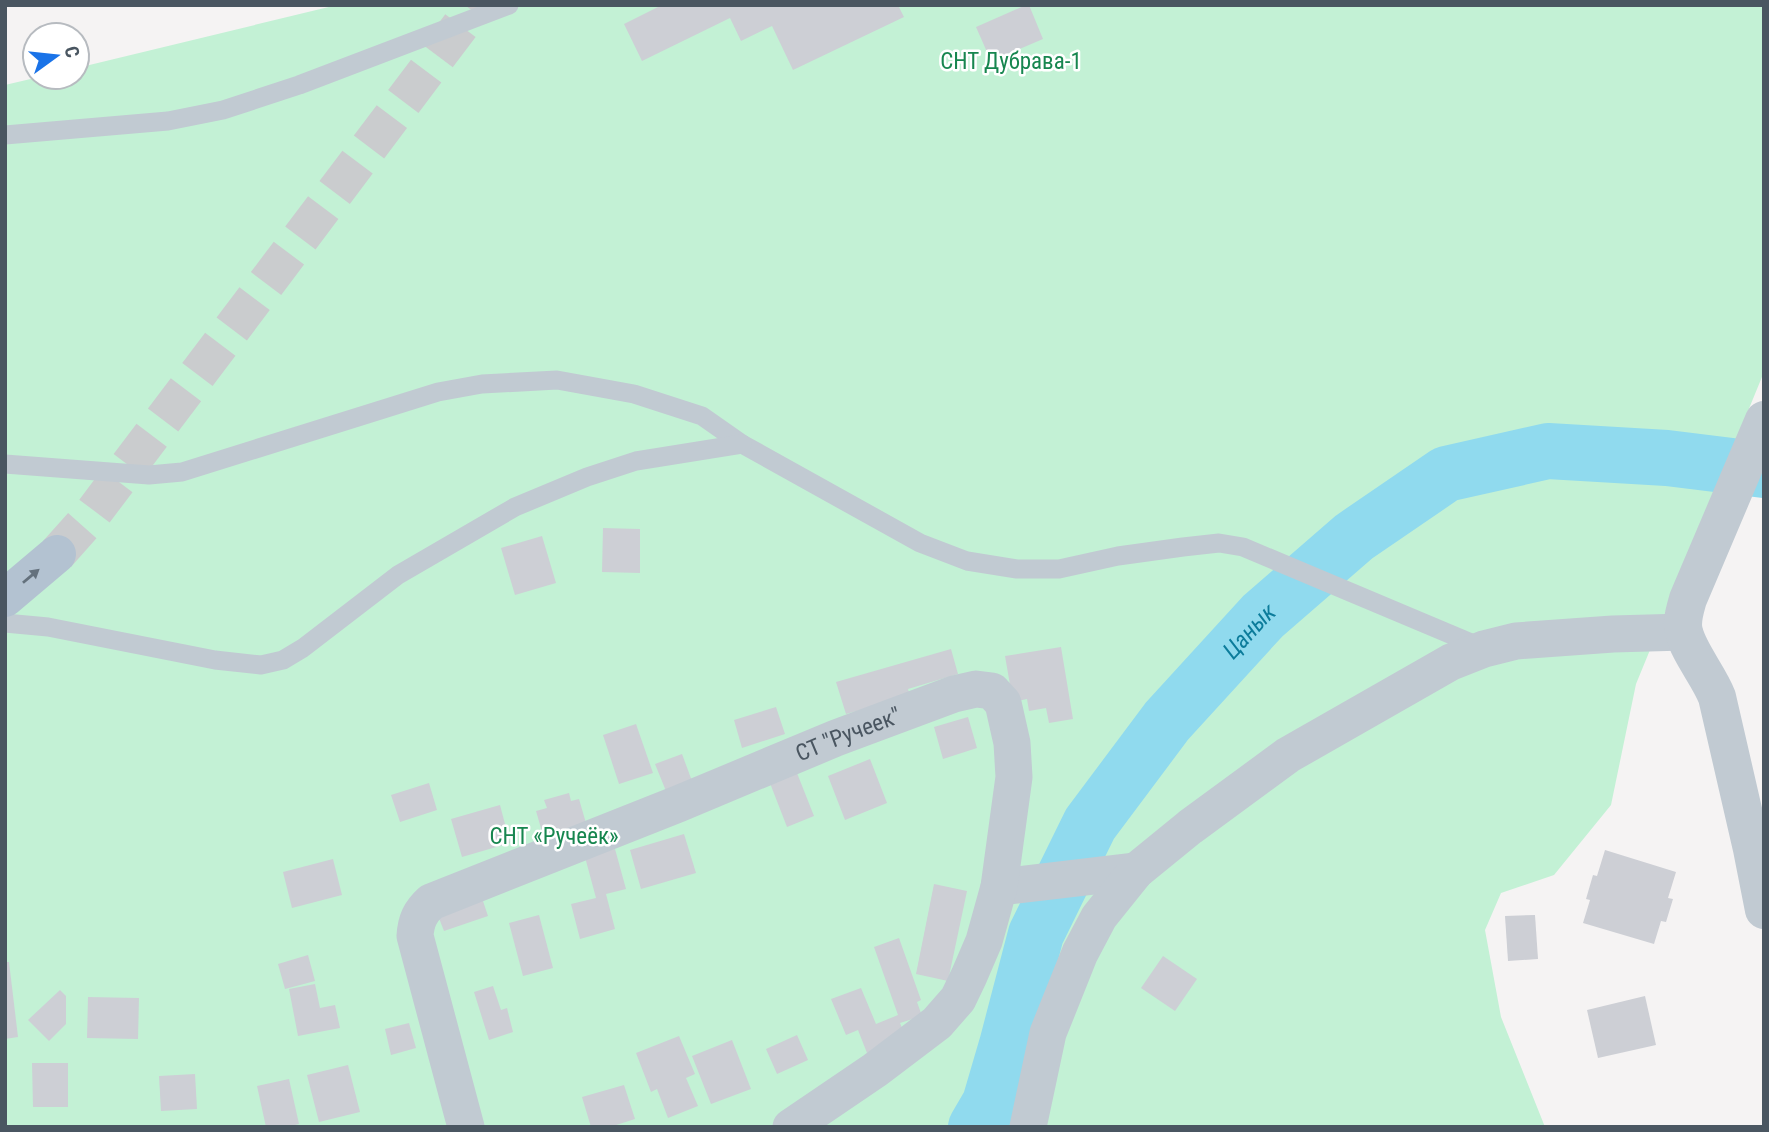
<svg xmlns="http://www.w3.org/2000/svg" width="1769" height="1132" viewBox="0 0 1769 1132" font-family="'Roboto Condensed',sans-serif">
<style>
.green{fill:#c3f1d5}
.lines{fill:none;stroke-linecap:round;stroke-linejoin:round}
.river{stroke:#90daee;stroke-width:56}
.building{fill:#cdcfd5}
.primary-tunnel{stroke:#caccce;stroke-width:38;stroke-dasharray:38 19;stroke-linecap:butt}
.service{stroke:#c1cad2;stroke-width:19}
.minor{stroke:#c1cad2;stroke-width:37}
.tertiary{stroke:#c1cad2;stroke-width:38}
.primary{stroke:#b3c2d1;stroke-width:38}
.oneway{fill:#64717d}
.labels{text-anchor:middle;stroke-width:5;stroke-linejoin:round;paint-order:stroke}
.park-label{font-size:23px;fill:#17864f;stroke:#fff}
.street-label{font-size:23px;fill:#4a5661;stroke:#fff}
.water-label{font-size:24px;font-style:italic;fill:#0c7c9b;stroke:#fff}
</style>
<rect width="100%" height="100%" fill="#f5f3f3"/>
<path class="green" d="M337 5H1764V372L1636 684 1611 805 1554 875 1501 893 1485 930 1501 1017 1545 1127H5V85L39 77H77V68Z"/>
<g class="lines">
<path class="river" id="s1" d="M976 1127 990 1103 1007 1045 1036 934 1090 824 1167 721 1263 616 1354 537 1446 474 1548 451 1667 458 1764 470"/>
</g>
<g class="building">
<path d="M662 5H898L904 17 793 70 772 26 741 41 730 18 642 61 624 24Z"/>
<path d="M1026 5H1029L1043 39 991 61 976 27Z"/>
<path d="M603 528 640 529V573L602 572Z"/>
<path d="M542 536 556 583 515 595 501 548Z"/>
<path d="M1061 647 1073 719 1049 723 1046 708 1029 711 1027 699 1013 702 1005 656Z"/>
<path d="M951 649 958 674 908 689 910 696 846 714 836 682Z"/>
<path d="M776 707 785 734 742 748 734 720Z"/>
<path d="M968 717 977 748 943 759 934 727Z"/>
<path d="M636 724 653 773 619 784 603 735Z"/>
<path d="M682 754 692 781 666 791 655 764Z"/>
<path d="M870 759 887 803 845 820 828 776Z"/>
<path d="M795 768 814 816 787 827 768 778Z"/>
<path d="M429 783 437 810 400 822 391 795Z"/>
<path d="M569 793 571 801 579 799 588 830 545 842 536 811 547 808 544 800Z"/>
<path d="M500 805 510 843 462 857 451 819Z"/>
<path d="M684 834 696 873 641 889 630 850Z"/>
<path d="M615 849 626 889 606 894 615 929 580 939 571 904 596 898 585 857Z"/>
<path d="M1605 850 1676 872 1668 898 1673 899 1666 922 1661 921 1654 944 1583 923 1590 900 1586 899 1593 875 1597 876Z"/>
<path d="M333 859 342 895 292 908 283 872Z"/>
<path d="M934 884 967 891 948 981 916 974Z"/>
<path d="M482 898 488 916 444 931 437 913Z"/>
<path d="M539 915 553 968 523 976 509 923Z"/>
<path d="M1535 915 1538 959 1508 961 1505 916Z"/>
<path d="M899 938 921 1000 917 1002 922 1016 900 1023 906 1038 867 1053 858 1030 846 1035 831 999 861 988 876 1024 898 1015 874 947Z"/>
<path d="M308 955 315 981 285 989 278 964Z"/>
<path d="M1163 956 1197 979 1175 1011 1141 988Z"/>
<path d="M5 962H9L18 1037 5 1039Z"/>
<path d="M315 984 320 1008 335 1005 340 1028 298 1036 289 989Z"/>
<path d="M493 986 501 1010 507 1008 513 1032 489 1040 474 992Z"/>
<path d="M60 990 66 996V1024L49 1041 28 1020Z"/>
<path d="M1645 996 1656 1045 1598 1058 1587 1010Z"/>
<path d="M88 997 139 998 138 1039 87 1038Z"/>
<path d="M409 1023 416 1048 391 1055 385 1029Z"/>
<path d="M797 1035 808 1060 777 1074 766 1049Z"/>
<path d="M679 1036 695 1074 686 1078 698 1106 668 1118 657 1089 651 1092 636 1053Z"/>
<path d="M732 1040 751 1089 711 1104 692 1056Z"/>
<path d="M32 1063H68V1107H33Z"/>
<path d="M348 1065 360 1112 319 1122 307 1075Z"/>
<path d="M195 1074 197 1109 161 1111 159 1076Z"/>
<path d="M289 1079 299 1124 287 1127H266L257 1086Z"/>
<path d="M624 1085 635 1119 610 1127H591L582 1097Z"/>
</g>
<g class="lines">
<path class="primary-tunnel" d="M57 554 90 517 476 5"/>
<g class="service">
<path d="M5 135 168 121 223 110 299 85 509 5"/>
<path d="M5 464 149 475 182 472 438 392 482 384 557 380 634 394 702 416 742 444 920 543 967 561 1017 569H1059L1118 556 1183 547 1219 543 1243 547 1483 648"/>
<path d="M5 623 48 627 215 660 261 665 283 660 303 648 398 575 515 507 587 477 636 461 742 444"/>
</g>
<g class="minor">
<path d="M999 887 1136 871"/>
<path id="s2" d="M466 1127 415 936C416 921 420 912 431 902L678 804 836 738 954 694 976 689 992 691 1003 703 1012 743 1014 777 999 887 984 941 969 976 958 999 937 1023 875 1070 791 1127"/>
<path d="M1028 1127 1048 1033 1080 953 1099 917 1136 871 1190 827 1288 755 1451 662 1484 649 1516 641 1613 634 1684 632"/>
</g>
<path class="tertiary" d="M1764 420 1688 599C1685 610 1681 621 1684 632 1689 653 1709 676 1717 697L1752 849 1764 910"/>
<path class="primary" d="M5 598 57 554"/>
</g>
<defs><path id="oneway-solid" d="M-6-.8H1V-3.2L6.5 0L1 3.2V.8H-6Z" transform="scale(1.75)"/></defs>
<use class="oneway" href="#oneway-solid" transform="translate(31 576) rotate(-40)"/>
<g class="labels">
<g class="park-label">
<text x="1011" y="69">СНТ Дубрава-1</text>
<text x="554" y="844">СНТ «Ручеёк»</text>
</g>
<g class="street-label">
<text dy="8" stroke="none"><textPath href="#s2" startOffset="686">СТ "Ручеек"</textPath></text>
</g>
<g class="water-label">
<text dy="8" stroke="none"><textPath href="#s1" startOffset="576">Цанык</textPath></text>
</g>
</g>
<rect width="1769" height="1132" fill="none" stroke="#4a5661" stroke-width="14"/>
<g transform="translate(56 56) rotate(75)"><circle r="33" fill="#ffffff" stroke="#b7bbc0" stroke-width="2"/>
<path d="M0-5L12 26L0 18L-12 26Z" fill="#1a73e8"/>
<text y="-10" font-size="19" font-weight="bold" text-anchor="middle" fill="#4a5661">С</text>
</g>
</svg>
